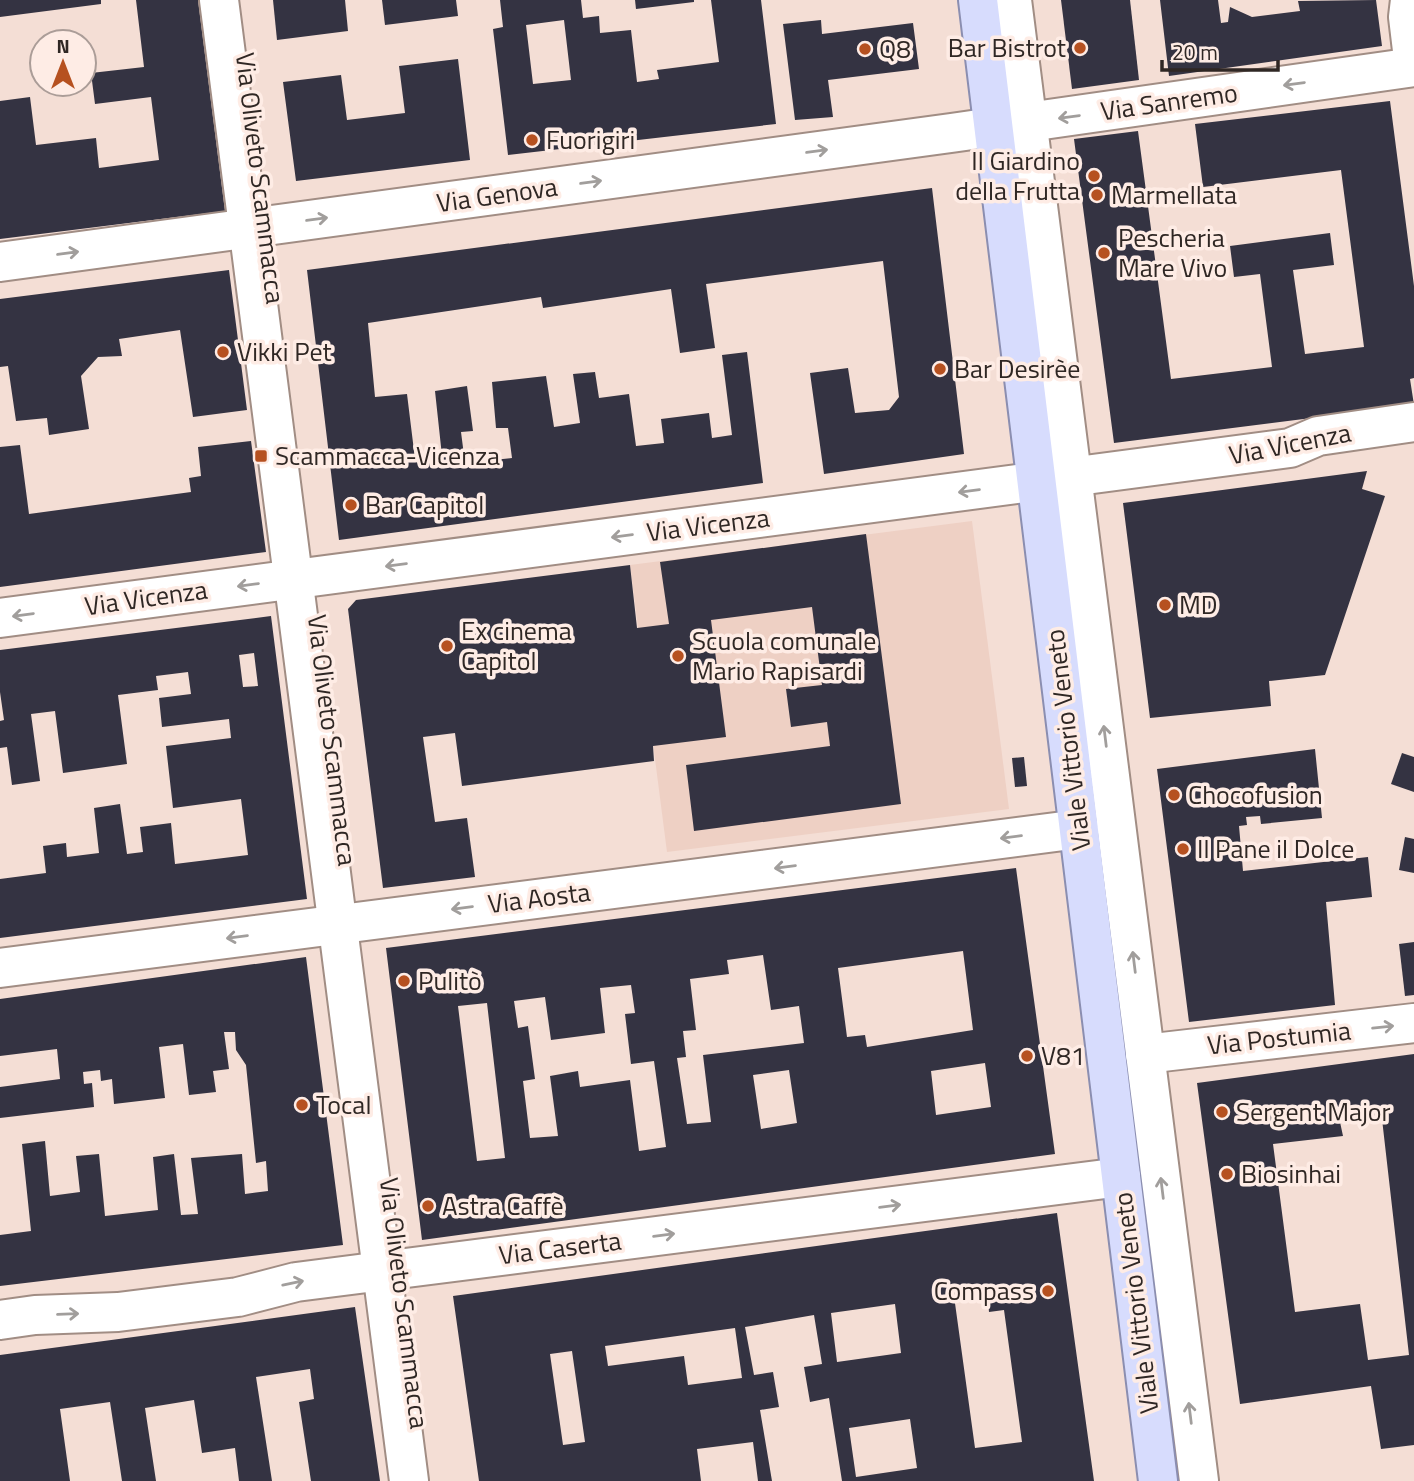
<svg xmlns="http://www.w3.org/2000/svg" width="1414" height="1481" viewBox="0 0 1414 1481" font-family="'Titillium Web',sans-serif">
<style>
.built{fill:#eed0c4}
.building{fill:#343342;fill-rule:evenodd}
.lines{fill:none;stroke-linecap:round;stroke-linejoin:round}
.minor-casing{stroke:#a18d84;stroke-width:42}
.major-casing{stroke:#8b8eb0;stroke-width:42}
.minor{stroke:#fff;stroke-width:38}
.major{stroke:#d7dcfd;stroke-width:38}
.oneway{stroke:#a19e9c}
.poi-dot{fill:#b65120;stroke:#feece5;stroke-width:2.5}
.labels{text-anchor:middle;stroke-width:7;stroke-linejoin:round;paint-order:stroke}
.poi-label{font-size:26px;fill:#2f2724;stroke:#feece5;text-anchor:start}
.street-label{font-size:26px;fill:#2f2724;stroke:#feece5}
</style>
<rect width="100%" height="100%" fill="#f4ded5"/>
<path class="built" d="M972 521 1009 809 667 852 630 565Z"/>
<g class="building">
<path d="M0 0H101V4L0 17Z"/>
<path d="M136 0H198L225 211 0 239V101L30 97 36 145 96 138 99 168 159 160 151 97 95 104 91 73 144 67Z"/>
<path d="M273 0H345L348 31 277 40Z"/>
<path d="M382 0H456L458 16 385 25Z"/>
<path d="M500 0H581L583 18 599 16 600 33 631 30 637 82 659 79 657 70 719 62 711 0H761L776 124 508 155 493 29 503 27ZM564 20 571 80 533 84 526 25Z"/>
<path d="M635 0H694V2L636 9Z"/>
<path d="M1061 0H1130L1139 80 1072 89Z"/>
<path d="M1160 0H1218L1221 23 1228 22 1230 7 1252 17 1300 11 1298 1 1376 0 1382 46 1169 76Z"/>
<path d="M821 20 822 34 913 23 919 69 828 80 833 117 795 120 783 24Z"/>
<path d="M458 59 470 160 296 181 283 82 341 75 347 120 405 113 399 66Z"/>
<path d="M1390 101 1414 286V378L1410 379 1414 405 1114 443 1074 139 1138 131 1171 379 1272 367 1260 274 1234 277 1230 246 1330 233 1334 265 1293 270 1305 354 1364 347 1341 170 1203 187 1195 124Z"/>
<path d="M932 188 964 454 824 474 810 373 848 368 855 413 889 410 899 397 883 261 706 284 715 348 680 353 671 289 543 308 541 297 368 323 375 397 407 394 415 459 442 456 435 391 467 386 473 431 461 432 465 463 512 458 508 428H496L492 382 546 376 554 427 580 423 573 374 595 372 599 398 629 394 636 446 664 443 661 419 709 413 712 438 732 435 722 355 747 352 763 483 339 540 307 270Z"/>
<path d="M229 270 247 410 193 417 180 330 119 339 122 356 98 357 81 376 89 429 49 435 47 418 16 421 8 366 0 367V299Z"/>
<path d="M251 441 266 552 0 587V447L20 445 29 514 191 492 189 478 201 476 198 447Z"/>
<path d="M1367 471 1362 489 1385 496 1325 675 1269 681 1271 706 1150 718 1123 503Z"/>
<path d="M866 534 901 804 694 831 686 765 830 746 827 722 791 727 786 689 822 685 812 607 711 620 726 737 653 746 654 761 462 786 455 733 423 737 435 822 467 818 475 877 383 888 348 609 356 600 630 565 637 628 669 624 660 562Z"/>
<path d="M271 616 307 899 0 938V879L46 873 43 846 66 843 67 857 99 853 94 808 120 804 127 854 143 852 140 827 171 823 175 864 248 855 241 799 173 808 166 746 231 738 229 719 162 727 159 698 191 694 188 672 156 676 158 690 118 695 127 764 63 773 55 711 31 714 40 781 12 785 7 747 0 748V721L4 720 0 692V650ZM254 653 258 686 243 687 239 655Z"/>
<path d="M1315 749 1322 818 1261 824 1260 816 1246 817 1247 825 1239 826 1243 871 1368 857 1372 897 1326 902 1335 1005 1189 1022 1157 769Z"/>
<path d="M1402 753 1414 757V792L1391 784Z"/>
<path d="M1024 757 1027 786 1015 787 1012 758Z"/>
<path d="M1405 837 1414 839V873L1399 870Z"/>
<path d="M1016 868 1055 1154 422 1240 386 948ZM963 951 973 1030 867 1047 865 1035 847 1037 838 968ZM763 955 771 1010 799 1006 804 1043 703 1055 711 1122 687 1124 677 1058 686 1057 683 1031 696 1030 690 979 729 974 727 960ZM631 985 635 1013 625 1014 631 1064 654 1061 666 1147 639 1151 630 1080 580 1087 578 1071 550 1076 558 1136 530 1138 523 1081 535 1079 528 1026 518 1028 514 1001 545 997 551 1040 605 1033 600 988ZM487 1003 505 1158 477 1161 458 1006ZM985 1063 991 1107 936 1115 931 1071ZM789 1070 797 1123 761 1129 753 1075Z"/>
<path d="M1414 942V995L1405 996 1399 944Z"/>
<path d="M306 957 343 1245 0 1286V1235L31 1231 22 1144 45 1141 50 1196 80 1192 76 1156 99 1154 105 1216 158 1210 153 1157 174 1154 181 1215 198 1214 191 1158 242 1154 245 1194 268 1191 266 1161 256 1163 246 1065 236 1050 235 1032H224L229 1069 213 1071 216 1092 189 1095 183 1044 159 1047 165 1098 114 1104 112 1079 101 1081 100 1070 83 1072 84 1084 92 1083 94 1107 0 1118V1087L60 1079 57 1049 0 1056V999Z"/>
<path d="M1414 1054V1445L1381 1449 1371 1386 1240 1404 1197 1083ZM1382 1119 1409 1355 1368 1360 1360 1304 1295 1312 1273 1144 1343 1136 1340 1122Z"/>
<path d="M1057 1213 1094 1481H842L829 1398 810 1402 804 1367 822 1364 814 1315 745 1327 754 1375 773 1372 779 1407 760 1410 772 1481H758L753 1442 697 1449 701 1481H479L453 1296ZM987 1291 989 1312 1004 1310 1022 1442 975 1448 954 1296ZM895 1304 901 1353 837 1362 831 1313ZM735 1328 742 1378 688 1385 684 1356 608 1366 605 1346ZM572 1351 585 1442 563 1445 550 1354ZM910 1419 917 1468 856 1477 849 1428Z"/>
<path d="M355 1307 380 1481H311L299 1402 314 1399 310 1369 256 1377 272 1481H239L235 1448 202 1453 194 1400 145 1408 156 1481H122L110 1402 60 1409 70 1481H0V1355Z"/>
</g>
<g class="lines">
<defs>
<g id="minor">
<path d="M219 0 409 1481"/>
<path d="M1012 0 1199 1481"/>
<path d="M1410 0 1408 17 1414 67"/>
<path d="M0 262 951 133 1414 67"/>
<path d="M0 618 1290 448 1318 436 1414 422"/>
<path d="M0 968 1079 829"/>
<path d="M1145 1054 1414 1023"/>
<path d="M0 1320 35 1315 118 1312 238 1297 296 1282 1121 1177"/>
</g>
<path id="major" d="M978 0 1158 1481"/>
</defs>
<use href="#minor" class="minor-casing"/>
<use href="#major" class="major-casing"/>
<use href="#minor" class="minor"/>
<use href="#major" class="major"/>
</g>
<defs><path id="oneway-shaft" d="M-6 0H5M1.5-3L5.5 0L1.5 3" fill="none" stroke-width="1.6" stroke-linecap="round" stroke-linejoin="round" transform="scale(1.75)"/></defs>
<g class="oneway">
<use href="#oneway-shaft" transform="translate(1294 84) rotate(172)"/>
<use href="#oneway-shaft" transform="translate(1069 117) rotate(172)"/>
<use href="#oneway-shaft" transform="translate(817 151) rotate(-8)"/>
<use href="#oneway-shaft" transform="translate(591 182) rotate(-8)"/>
<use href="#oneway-shaft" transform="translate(317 219) rotate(-8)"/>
<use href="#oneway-shaft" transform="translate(68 253) rotate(-8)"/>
<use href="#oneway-shaft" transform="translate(969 491) rotate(173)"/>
<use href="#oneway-shaft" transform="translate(622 536) rotate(173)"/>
<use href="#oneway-shaft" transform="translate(396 565) rotate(173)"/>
<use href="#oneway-shaft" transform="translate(248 585) rotate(172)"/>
<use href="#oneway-shaft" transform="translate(23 615) rotate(172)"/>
<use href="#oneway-shaft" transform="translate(1105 736) rotate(-97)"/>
<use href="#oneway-shaft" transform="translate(1011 837) rotate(173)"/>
<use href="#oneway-shaft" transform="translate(785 867) rotate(173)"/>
<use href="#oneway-shaft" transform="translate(462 908) rotate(173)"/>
<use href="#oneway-shaft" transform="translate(237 937) rotate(173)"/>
<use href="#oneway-shaft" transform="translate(1134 962) rotate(-97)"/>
<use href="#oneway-shaft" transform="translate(1383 1027) rotate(-6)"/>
<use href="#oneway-shaft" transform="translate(1162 1188) rotate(-97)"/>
<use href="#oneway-shaft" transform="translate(890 1206) rotate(-7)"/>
<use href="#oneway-shaft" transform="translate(664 1235) rotate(-7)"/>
<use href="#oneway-shaft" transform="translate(293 1283) rotate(-12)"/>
<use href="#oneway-shaft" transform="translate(68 1314) rotate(-2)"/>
<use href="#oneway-shaft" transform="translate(1190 1413) rotate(-97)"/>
</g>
<g class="poi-dot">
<circle cx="1080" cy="48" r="7"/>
<circle cx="865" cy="49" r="7"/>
<circle cx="532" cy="140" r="7"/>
<circle cx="1094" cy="176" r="7"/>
<circle cx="1097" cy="195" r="7"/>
<circle cx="1104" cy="253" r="7"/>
<circle cx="223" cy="352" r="7"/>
<circle cx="940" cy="369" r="7"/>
<rect x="254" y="449" width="14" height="14" rx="3.5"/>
<circle cx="351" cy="505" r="7"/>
<circle cx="1165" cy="605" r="7"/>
<circle cx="447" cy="646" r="7"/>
<circle cx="678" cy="656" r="7"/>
<circle cx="1174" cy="795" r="7"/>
<circle cx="1183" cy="849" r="7"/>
<circle cx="404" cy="981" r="7"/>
<circle cx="1027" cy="1056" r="7"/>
<circle cx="302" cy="1105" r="7"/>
<circle cx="1222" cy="1112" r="7"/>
<circle cx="1227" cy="1174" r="7"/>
<circle cx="428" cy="1206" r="7"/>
<circle cx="1048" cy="1291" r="7"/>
</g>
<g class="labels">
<g class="poi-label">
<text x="1066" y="57" text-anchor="end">Bar Bistrot</text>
<text x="879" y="58">Q8</text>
<text x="546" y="149">Fuorigiri</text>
<text x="1080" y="170" text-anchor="end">Il Giardino<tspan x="1080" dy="30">della Frutta</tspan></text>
<text x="1111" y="204">Marmellata</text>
<text x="1118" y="247">Pescheria<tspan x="1118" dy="30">Mare Vivo</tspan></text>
<text x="237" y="361">Vikki Pet</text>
<text x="954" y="378">Bar Desirèe</text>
<text x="275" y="465">Scammacca-Vicenza</text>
<text x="365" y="514">Bar Capitol</text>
<text x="1179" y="614">MD</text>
<text x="461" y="640">Ex cinema<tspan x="461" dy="30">Capitol</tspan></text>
<text x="692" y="650">Scuola comunale<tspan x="692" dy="30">Mario Rapisardi</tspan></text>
<text x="1188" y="804">Chocofusion</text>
<text x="1197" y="858">Il Pane il Dolce</text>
<text x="418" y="990">Pulitò</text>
<text x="1041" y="1065">V81</text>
<text x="316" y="1114">Tocal</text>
<text x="1236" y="1121">Sergent Major</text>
<text x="1241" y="1183">Biosinhai</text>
<text x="442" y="1215">Astra Caffè</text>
<text x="1034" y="1300" text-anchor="end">Compass</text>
</g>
<g class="street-label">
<text transform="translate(1169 102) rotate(-8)" y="9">Via Sanremo</text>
<text transform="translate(260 178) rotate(83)" y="9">Via Oliveto Scammacca</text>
<text transform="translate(497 195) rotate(-8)" y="9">Via Genova</text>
<text transform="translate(1290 444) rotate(-11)" y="9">Via Vicenza</text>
<text transform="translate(708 525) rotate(-7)" y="9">Via Vicenza</text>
<text transform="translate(146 598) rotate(-8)" y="9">Via Vicenza</text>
<text transform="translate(332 740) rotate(83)" y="9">Via Oliveto Scammacca</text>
<text transform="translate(1068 740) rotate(-97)" y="9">Viale Vittorio Veneto</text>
<text transform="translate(539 898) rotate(-7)" y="9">Via Aosta</text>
<text transform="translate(1279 1038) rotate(-6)" y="9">Via Postumia</text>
<text transform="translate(560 1248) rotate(-7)" y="9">Via Caserta</text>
<text transform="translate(404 1303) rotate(83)" y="9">Via Oliveto Scammacca</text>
<text transform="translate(1136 1303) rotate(-97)" y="9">Viale Vittorio Veneto</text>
</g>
</g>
<g transform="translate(63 63)"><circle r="33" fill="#feece5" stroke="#ab9d98" stroke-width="2"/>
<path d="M0-5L12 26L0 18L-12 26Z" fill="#b65120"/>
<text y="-10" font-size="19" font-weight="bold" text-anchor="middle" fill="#2f2724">N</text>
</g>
<path d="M1162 60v10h116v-10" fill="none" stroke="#2f2724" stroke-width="3.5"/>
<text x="1172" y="60" font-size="21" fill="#2f2724" stroke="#feece5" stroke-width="5" paint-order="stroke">20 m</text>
</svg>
